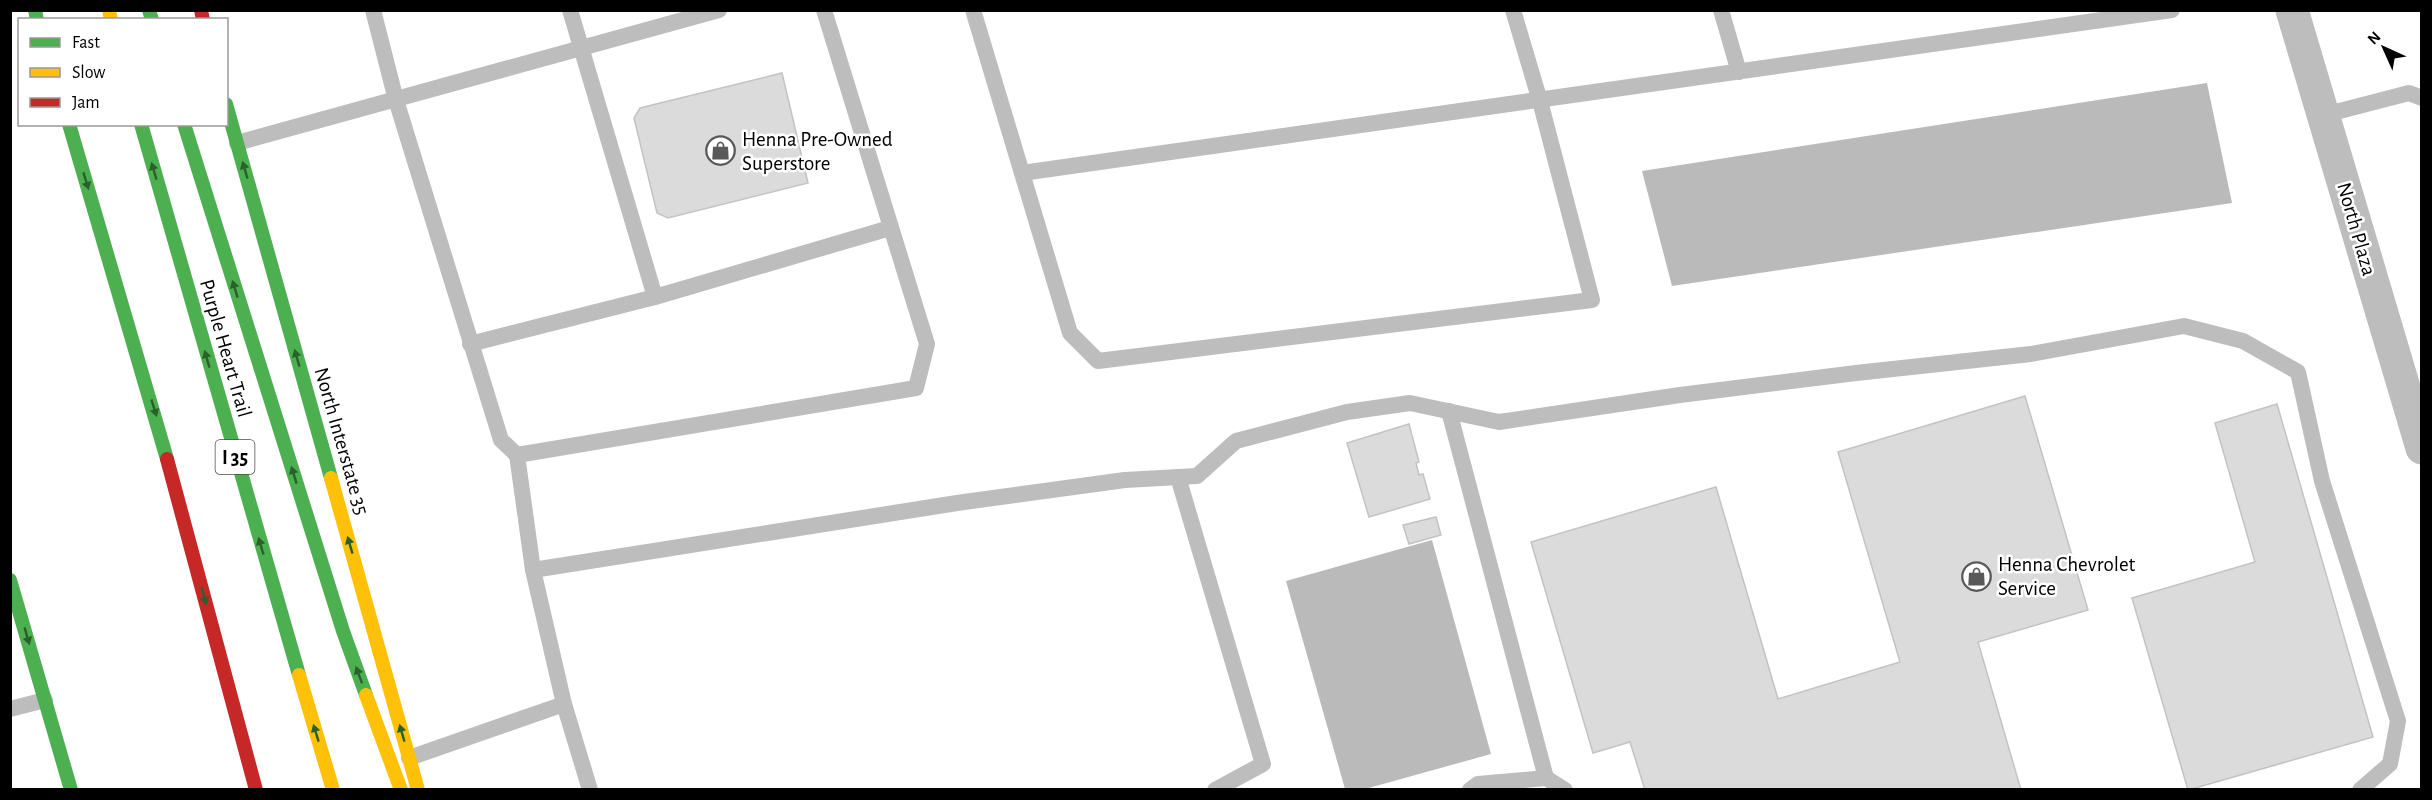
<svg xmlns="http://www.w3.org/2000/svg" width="2432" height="800" viewBox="0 0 2432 800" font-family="'Alegreya Sans',sans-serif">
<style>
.water{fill:#bababa}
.building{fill:#dbdbdb;stroke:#c3c3c3;stroke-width:1.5}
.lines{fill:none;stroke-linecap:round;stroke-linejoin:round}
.lane{stroke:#bdbdbd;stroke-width:16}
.street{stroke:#bdbdbd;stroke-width:33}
.fast{stroke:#4caf50;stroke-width:14}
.slow{stroke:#ffc107;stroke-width:14}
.jam{stroke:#c62828;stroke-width:14}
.oneway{fill:#2a602c}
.labels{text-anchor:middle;stroke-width:5;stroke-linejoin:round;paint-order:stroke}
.shield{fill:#fff;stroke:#4c4c4c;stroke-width:1.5}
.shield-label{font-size:20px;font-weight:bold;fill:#000}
.poi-label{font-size:21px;fill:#000;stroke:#fff;text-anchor:start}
.street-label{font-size:21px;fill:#000;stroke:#fff}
</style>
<rect width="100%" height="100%" fill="#fff"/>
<g class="water">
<path d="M2207 83 2232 203 1672 286 1642 171Z"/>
<path d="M1432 540 1491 754 1365 789H1345L1286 581Z"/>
</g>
<g class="building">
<path d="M782 73 808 183 668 218 657 213 634 118 640 108Z"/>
<path d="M2025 396 2088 610 1978 642 2021 790H1645L1630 742 1593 753 1531 542 1716 487 1778 699 1900 662 1838 452Z"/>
<path d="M2277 404 2373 737 2188 790 2132 598 2255 562 2215 423Z"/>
<path d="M1409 424 1419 462 1416 463 1419 475 1423 474 1430 499 1369 517 1347 443Z"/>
<path d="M1436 517 1441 535 1409 544 1403 525Z"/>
</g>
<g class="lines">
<g class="lane">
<path d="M373 10 396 100 501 440 517 455 916 388 927 344 824 10"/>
<path d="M570 10 655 297 890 228"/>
<path d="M973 10 1070 333 1098 361 1592 300 1540 101 1513 10"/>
<path d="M1721 10 1739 72"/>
<path d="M2324 115 2409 93 2422 98"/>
<path d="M237 143 719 10"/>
<path d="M1022 173 2172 10"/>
<path d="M470 344 655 297"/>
<path d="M1449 411 1546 778"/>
<path d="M517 455 533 570"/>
<path d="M1178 477 1263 764 1215 790"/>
<path d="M564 704 590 790"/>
<path d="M10 709 45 700"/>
<path d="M409 758 564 704 533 570 957 503 1125 480 1197 476 1236 441 1347 412 1410 403 1499 422 1680 395 1856 373 2031 354 2184 326 2243 341 2298 372 2322 481 2398 721 2390 764 2360 790"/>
<path d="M1470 790 1478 784 1546 778 1565 790"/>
</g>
<path class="street" d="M2292 10 2422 448"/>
<g class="fast">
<path d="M35 10 37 20"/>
<path d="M149 10 152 20"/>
<path d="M226 104 331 478"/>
<path d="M69 124 167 459"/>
<path d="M141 124 299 675"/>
<path d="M184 124 343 631 366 695"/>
<path d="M10 580 71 790"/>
</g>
<g class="slow">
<path d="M109 10 111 20"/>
<path d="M331 478 418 790"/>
<path d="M299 675 333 790"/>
<path d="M366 695 401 790"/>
</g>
<g class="jam">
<path d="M201 10 203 20"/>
<path d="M167 459 256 790"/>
</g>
</g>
<defs><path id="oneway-solid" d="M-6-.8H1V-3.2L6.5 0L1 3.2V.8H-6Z" transform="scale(1.5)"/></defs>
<g class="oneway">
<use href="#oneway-solid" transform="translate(245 170) rotate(-106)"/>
<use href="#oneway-solid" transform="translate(154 171) rotate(-106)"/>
<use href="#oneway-solid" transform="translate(86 181) rotate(73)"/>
<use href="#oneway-solid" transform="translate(235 289) rotate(-107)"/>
<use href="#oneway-solid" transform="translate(297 358) rotate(-106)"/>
<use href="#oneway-solid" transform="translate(207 359) rotate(-106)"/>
<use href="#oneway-solid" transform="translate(154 408) rotate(73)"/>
<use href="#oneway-solid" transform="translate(294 475) rotate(-107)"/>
<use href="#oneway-solid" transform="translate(350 545) rotate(-106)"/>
<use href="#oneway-solid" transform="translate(261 546) rotate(-106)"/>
<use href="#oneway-solid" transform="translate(204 596) rotate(75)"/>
<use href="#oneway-solid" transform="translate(27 636) rotate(74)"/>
<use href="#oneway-solid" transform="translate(359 675) rotate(-110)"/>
<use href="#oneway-solid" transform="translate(316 733) rotate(-107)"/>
<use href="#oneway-solid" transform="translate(402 733) rotate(-106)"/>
</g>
<defs>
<symbol id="shop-ring" viewBox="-11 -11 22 22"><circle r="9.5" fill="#fff" stroke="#595959" stroke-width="1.5"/><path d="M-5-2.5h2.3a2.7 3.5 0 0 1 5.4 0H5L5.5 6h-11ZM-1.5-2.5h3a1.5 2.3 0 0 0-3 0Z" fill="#595959"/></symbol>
</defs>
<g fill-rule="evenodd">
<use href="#shop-ring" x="704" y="134" width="33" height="33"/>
<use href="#shop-ring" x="1960" y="560" width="33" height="33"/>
</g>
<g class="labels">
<rect class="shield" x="215.5" y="440" width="39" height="34" rx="4.5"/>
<g class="shield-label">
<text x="235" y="464">I 35</text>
</g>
<g class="poi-label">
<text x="742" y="146">Henna Pre-Owned<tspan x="742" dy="24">Superstore</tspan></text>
<text x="1998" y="571">Henna Chevrolet<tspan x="1998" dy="24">Service</tspan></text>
</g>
<g class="street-label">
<text transform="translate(2357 229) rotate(74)" y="7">North Plaza</text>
<text transform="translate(226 348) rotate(74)" y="7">Purple Heart Trail</text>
<text transform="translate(342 441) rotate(74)" y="7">North Interstate 35</text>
</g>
</g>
<rect width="2432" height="800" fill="none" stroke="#000000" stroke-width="24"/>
<rect x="18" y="18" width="210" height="108" fill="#ffffff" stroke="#999999" stroke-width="1.5"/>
<rect x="30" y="38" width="30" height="9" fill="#4caf50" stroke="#999999" stroke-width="1.5"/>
<text x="72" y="48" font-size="18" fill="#000000">Fast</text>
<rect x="30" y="68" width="30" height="9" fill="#ffc107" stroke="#999999" stroke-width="1.5"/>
<text x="72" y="78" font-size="18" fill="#000000">Slow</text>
<rect x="30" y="98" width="30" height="9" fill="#c62828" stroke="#999999" stroke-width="1.5"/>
<text x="72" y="108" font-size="18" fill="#000000">Jam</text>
<g transform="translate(2384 48) rotate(315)" stroke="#ffffff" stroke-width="4.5" paint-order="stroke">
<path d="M0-4.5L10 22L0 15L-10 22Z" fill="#000000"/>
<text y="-9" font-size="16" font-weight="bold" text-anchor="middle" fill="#000000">N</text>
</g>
</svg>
